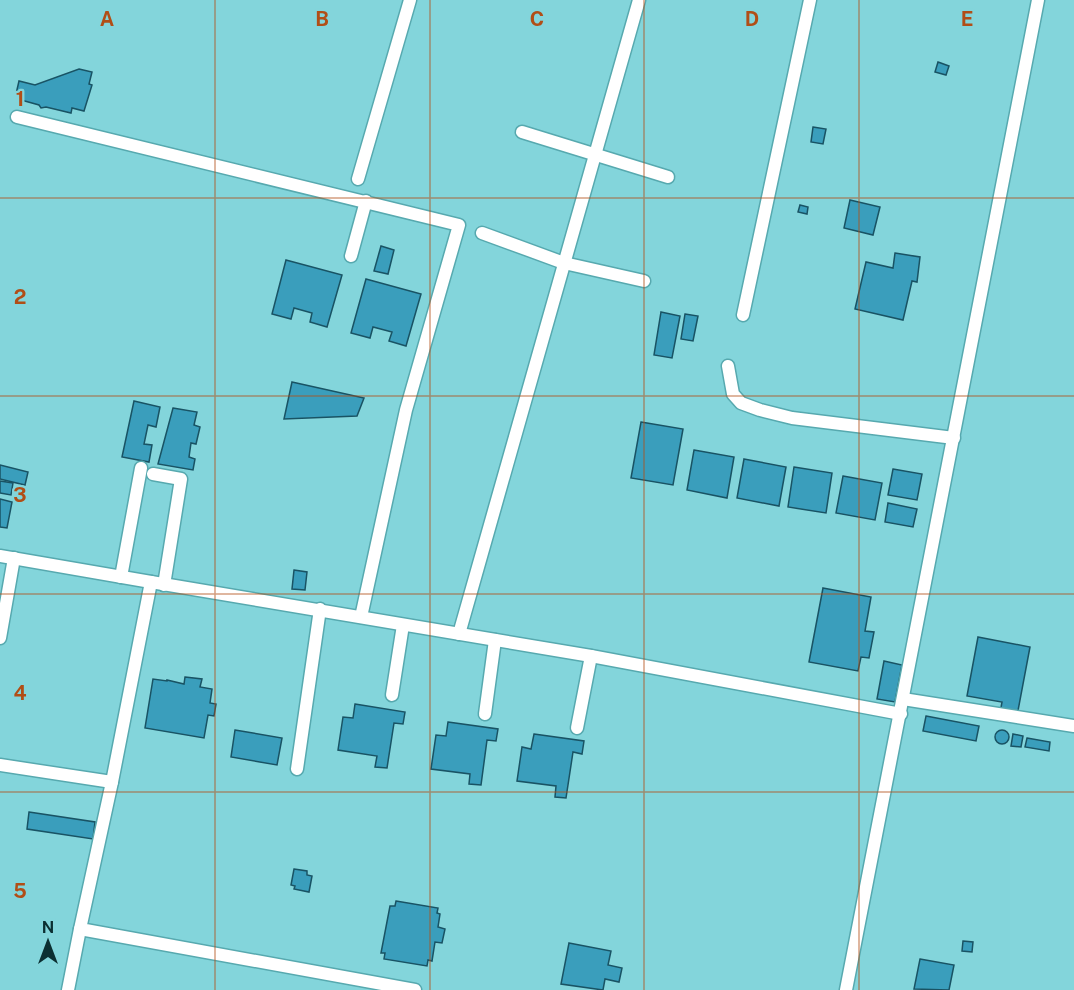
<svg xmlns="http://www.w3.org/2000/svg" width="1074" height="990" viewBox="0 0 1074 990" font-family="'Public Sans',sans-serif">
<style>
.building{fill:#3a9ebc;stroke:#195364;stroke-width:1.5}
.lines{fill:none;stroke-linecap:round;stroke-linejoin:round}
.street-casing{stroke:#57a9af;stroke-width:15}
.street{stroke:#fff;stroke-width:12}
.grid{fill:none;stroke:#b14e16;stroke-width:1.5;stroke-opacity:0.55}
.grid-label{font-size:20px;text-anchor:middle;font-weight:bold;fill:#b14e16;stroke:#83d5db;stroke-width:4.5;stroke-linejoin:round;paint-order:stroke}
</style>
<rect width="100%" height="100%" fill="#83d5db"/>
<g class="building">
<path d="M938 62 949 66 946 75 935 72Z"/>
<path d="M79 69 92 72 89 84 92 85 84 111 72 108 71 113 46 107 41 108 39 105 21 100 22 96 16 94 19 81 35 85Z"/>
<path d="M813 127 826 129 823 144 811 142Z"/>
<path d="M850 200 880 207 873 235 844 228Z"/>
<path d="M800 205 808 207 807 214 798 212Z"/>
<path d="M381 246 394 250 388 274 374 271Z"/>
<path d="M895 253 920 257 917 282 912 281 903 320 855 309 866 262 893 268Z"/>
<path d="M286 260 342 275 327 327 310 322 312 313 294 308 291 319 272 314Z"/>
<path d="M366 279 421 294 406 346 389 341 392 332 373 327 370 338 351 333Z"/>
<path d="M661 312 680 316 672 358 654 355Z"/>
<path d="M685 314 698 316 693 341 681 339Z"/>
<path d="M292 382 364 398 357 416 284 419Z"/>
<path d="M134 401 160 407 156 427 148 425 144 444 152 445 149 462 122 457Z"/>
<path d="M173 408 197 412 194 425 200 427 196 444 191 443 189 457 195 459 193 470 158 464Z"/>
<path d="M641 422 683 429 673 485 631 478Z"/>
<path d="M694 450 734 457 727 498 687 490Z"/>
<path d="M744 459 786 467 779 506 737 498Z"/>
<path d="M0 465 28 472 25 485 0 479Z"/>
<path d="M794 467 832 473 826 513 788 507Z"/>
<path d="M893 469 922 474 917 500 888 495Z"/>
<path d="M843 476 882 483 875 520 836 513Z"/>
<path d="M0 481 13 483 11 495 0 493Z"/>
<path d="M0 499 12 502 7 528 0 527Z"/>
<path d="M888 503 917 509 913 527 885 522Z"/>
<path d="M294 570 307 572 305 590 292 589Z"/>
<path d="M823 588 871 597 865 631 874 632 869 658 861 657 858 671 809 662Z"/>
<path d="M978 637 1030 647 1017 716 1000 713 1002 702 967 696Z"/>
<path d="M884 661 902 665 895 702 877 699Z"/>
<path d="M185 677 202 679 200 687 212 689 210 703 216 704 214 716 208 715 204 738 145 728 153 679 167 681V680L184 684Z"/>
<path d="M355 704 405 712 403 724 394 723 387 768 375 767 377 756 338 750 343 717 353 718Z"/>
<path d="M926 716 979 726 976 741 923 731Z"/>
<path d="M448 722 498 729 496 741 487 740 481 785 469 784 470 774 431 769 436 735 446 736Z"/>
<circle cx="1002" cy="737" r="7"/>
<path d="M235 730 282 738 277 765 231 757Z"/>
<path d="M534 734 584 741 582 754 573 752 566 798 555 797 556 786 517 781 522 747 531 749Z"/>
<path d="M1013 734 1023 736 1021 747 1011 746Z"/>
<path d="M1027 738 1050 742 1049 751 1025 747Z"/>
<path d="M29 812 95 822 93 839 27 829Z"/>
<path d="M294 869 307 871V875L312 876 309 892 294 889 295 886 291 885Z"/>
<path d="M396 901 438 908 437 913 440 914 438 927 445 929 442 943 435 942 432 961 428 960 427 966 384 959 385 953H381L390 906H395Z"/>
<path d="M963 941 973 942 972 952 962 951Z"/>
<path d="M569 943 611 951 608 965 622 968 619 982 605 979 603 990 561 984Z"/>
<path d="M920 959 954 965 949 990 914 989Z"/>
</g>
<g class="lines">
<defs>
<g id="street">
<path d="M17 117 459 225 406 410 361 617"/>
<path d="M522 132 668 177"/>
<path d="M358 179 410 0"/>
<path d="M482 233 564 263 644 281"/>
<path d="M351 256 366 201"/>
<path d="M743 315 810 0"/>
<path d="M728 366 733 394 741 403 760 410 792 418 954 438"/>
<path d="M153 474 181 479 164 585"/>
<path d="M0 556 151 582"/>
<path d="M121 577 141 468"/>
<path d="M459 634 639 0"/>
<path d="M0 638 14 558"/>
<path d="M392 695 403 625"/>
<path d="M903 699 1074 726"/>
<path d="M485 714 495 640"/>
<path d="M577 728 591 656"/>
<path d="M0 765 112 782"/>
<path d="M297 769 320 609"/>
<path d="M68 990 80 929"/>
<path d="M415 990 80 929 112 782 151 582 591 656 901 714"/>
<path d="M846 990 1038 0"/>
</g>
</defs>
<use href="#street" class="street-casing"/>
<use href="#street" class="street"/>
</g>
<path class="grid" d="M215 0V990M430 0V990M644 0V990M859 0V990M0 198H1074M0 396H1074M0 594H1074M0 792H1074"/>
<g class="grid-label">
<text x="107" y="26">A</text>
<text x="322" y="26">B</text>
<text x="537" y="26">C</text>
<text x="752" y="26">D</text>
<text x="967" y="26">E</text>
<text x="20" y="106">1</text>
<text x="20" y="304">2</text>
<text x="20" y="502">3</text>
<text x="20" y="700">4</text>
<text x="20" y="898">5</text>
</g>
<g transform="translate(48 942)" stroke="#83d5db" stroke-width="4.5" paint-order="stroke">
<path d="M0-4.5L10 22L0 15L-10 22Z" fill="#0b2f32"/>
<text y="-9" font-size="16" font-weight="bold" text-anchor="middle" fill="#0b2f32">N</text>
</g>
</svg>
